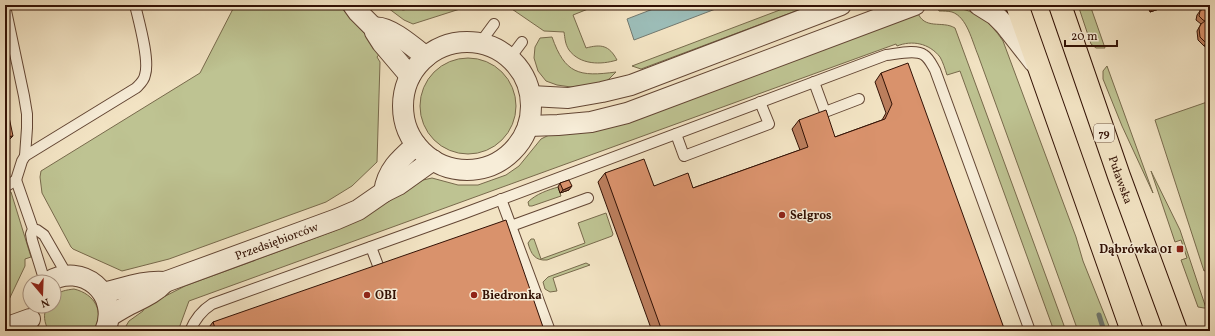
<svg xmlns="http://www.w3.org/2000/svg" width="1215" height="336" viewBox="0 0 1215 336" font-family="Vollkorn,serif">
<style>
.green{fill:#bec392;stroke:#786a4c}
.water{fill:#9cbdb8;stroke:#727970}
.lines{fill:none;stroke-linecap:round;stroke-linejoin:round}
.stream{stroke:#727970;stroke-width:5}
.lane-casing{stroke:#634634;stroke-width:12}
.street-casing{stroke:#634634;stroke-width:22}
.primary-casing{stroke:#331205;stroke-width:24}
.lane{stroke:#f7edd8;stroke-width:10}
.street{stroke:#f7edd8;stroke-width:20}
.primary{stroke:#f2e3c3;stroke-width:22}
.wall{fill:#bb7e5d;stroke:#331205}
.shaded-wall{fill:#98664c;stroke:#331205}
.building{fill:#d9926c;stroke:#331205}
.poi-dot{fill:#8f2418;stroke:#f7edd8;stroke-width:1.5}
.labels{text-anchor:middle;stroke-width:3;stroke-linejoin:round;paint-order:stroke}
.shield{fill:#f7edd8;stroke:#6e5444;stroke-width:1}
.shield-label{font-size:11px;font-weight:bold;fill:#331205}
.street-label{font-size:12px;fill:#331205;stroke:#f7edd8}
.poi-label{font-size:12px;font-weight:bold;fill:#331205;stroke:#f7edd8;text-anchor:start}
</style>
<rect width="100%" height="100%" fill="#f2e3c3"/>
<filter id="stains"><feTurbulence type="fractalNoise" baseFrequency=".005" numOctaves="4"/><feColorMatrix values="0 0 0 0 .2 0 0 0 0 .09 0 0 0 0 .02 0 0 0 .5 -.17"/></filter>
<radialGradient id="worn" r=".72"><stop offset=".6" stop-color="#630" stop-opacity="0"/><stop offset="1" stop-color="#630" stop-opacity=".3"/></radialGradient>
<g class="green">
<path d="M235 5H339L381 52 377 57 380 62 377 162 352 186 326 202 169 259 122 271 73 249 71 247 42 193 40 177 41 171 200 73Z"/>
<path d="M384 5H396L398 8 403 10 408 9 420 5H464L463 8 413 24 404 20Z"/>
<path d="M506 5H598L573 15 586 48C601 44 609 45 617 60 601 65 580 65 569 50 565 44 565 38 564 32L544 31Z"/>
<path d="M793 5H812L641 69 632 66Z"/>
<path d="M1078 5H1090L1105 48H1096L1091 44Z"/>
<path d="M948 7C975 9 988 19 1003 41L1076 237 1083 261 1111 331H1078L978 55C972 41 967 17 952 12 948 11 943 11 939 11L938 8Z"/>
<path d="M917 11C924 31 942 20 955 28L1066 331H1054L960 71 947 75C945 69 943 62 940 57 929 43 912 40 897 46L896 44 189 301 178 331H123L129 321 143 311 144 307 185 286 334 231 357 220 423 180 432 178 458 185H478L506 175 519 166 541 139 551 134Z"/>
<path d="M552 37C565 74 579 77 616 72L609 79 603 83 571 87 557 85 546 81 538 71 534 58 535 47 540 38Z"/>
<circle cx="468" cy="106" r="48"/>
<path d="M1107 66 1153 193 1122 126 1103 79V71Z"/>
<path d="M1210 101V269L1204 271 1155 120Z"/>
<path d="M1151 171 1180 230 1206 308H1204L1198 307 1181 260 1187 258 1181 240 1175 242Z"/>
<path d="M558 187 561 196 532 206H529L528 202C536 194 548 190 558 187Z"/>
<path d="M8 191 11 192 31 257 25 259V266L5 308V193Z"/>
<path d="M606 213 613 234 612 236 547 260C535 261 531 254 528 243L531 239H534L541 259 585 243 578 223Z"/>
<path d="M586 263 590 265 553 278 557 291 550 292 545 289 543 282 548 277Z"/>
<path d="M74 289C95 294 105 312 94 331H49C44 323 43 314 47 306H54V296C60 291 66 290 74 289Z"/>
</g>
<path class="water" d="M654 5H726L634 40 627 19 653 9Z"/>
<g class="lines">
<path class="stream" d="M1099 315 1104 331"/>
<defs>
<g id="lane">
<path d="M5 6 24 96 27 114V128L25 156 22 161 16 180 5 187"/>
<path d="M480 43 494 24"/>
<path d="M510 58 522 42"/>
<path d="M814 82 825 112 859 99"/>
<path d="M676 134 684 156 769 124 760 102"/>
<path d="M25 156 136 88C140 84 144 81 145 75 150 60 139 22 135 5"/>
<path d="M16 180 33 229 31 234 32 240 45 282"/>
<path d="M501 199 550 331"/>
<path d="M511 226 588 198"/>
<path d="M33 229 37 230 44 235 67 275"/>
<path d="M371 247 382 276"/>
<path d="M190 331C195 319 201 311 212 304L465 213 886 55C896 54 916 49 924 55 929 58 932 65 935 70L1030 331"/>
</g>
<g id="street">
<path d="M353 5 358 12 374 28 375 32 382 43 410 76"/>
<path d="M979 5 995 15 1005 25 1034 62"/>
<path d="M374 28C386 23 416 49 426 57"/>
<circle cx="467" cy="106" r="64"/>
<path d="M531 96 568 98 602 92 631 85 841 5"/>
<path d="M528 126 558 125 591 122 627 113 915 5"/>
<path d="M384 192C387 170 400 159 416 145"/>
<path d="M48 282C82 261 121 294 105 331"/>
<path id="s1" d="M103 293C124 288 144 280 165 282L337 219 358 210 384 192 398 185 433 160"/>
<path d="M109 317C114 313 120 310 125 307 140 299 154 294 165 282"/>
<path d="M5 328 30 319"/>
</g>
<g id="primary">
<path d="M1017 5 1132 331"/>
<path id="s2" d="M1060 5 1119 176 1176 331"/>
</g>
</defs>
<use href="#lane" class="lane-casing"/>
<use href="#street" class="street-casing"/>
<use href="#primary" class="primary-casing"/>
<use href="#lane" class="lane"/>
<use href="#street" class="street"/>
<use href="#primary" class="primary"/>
</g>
<g class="wall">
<path d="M1147 5H1167L1165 7 1150 12Z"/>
<path d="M1198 5H1210V56L1209 54 1208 50 1210 47 1204 46 1198 40 1197 31 1201 24 1196 20 1197 15 1200 11Z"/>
<path d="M881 73 1005 331H652L598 182 605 173 654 186 693 188 800 150 792 129 799 120 835 137 882 120 886 113 875 82Z"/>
<path d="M560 183 569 190 560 193 558 187Z"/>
<path d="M213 322 543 327 540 331H206Z"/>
</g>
<g class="shaded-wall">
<path d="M1155 5H1167L1165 7 1150 12Z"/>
<path d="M1206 43H1210V47L1204 46Z"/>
<path d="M13 136 10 139 5 140V137Z"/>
<path d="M572 186 569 190 560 193 563 190Z"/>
<path d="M543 327 540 331H531Z"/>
</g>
<g class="building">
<path d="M1202 5H1210V43H1206L1200 37 1199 28 1201 24 1205 21 1203 20 1199 16 1200 11 1203 9Z"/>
<path d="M908 63 1005 331H662L605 173 644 159 654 186 688 173 693 188 808 147 799 120 826 110 835 137 885 119 892 104 881 73Z"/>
<path d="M5 98 13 136 5 137Z"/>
<path d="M569 180 572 186 563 190 560 183Z"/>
<path d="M506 220 543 327 531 331H216L213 322Z"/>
</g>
<g class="poi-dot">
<circle cx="782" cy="215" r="4"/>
<rect x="1176" y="245" width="8" height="8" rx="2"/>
<circle cx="367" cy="295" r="4"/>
<circle cx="474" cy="295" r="4"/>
</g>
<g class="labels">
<rect class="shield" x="1094" y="124" width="20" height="18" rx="3"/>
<g class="shield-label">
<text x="1104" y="137">79</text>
</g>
<g class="street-label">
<text dy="4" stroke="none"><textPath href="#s2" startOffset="185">Puławska</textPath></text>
<text dy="4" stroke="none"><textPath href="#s1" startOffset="182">Przedsiębiorców</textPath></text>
</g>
<g class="poi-label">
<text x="790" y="219">Selgros</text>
<text x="1172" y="253" text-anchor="end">Dąbrówka 01</text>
<text x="375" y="299">OBI</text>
<text x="482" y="299">Biedronka</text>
</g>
</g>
<rect width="1215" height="336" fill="none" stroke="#f2e3c3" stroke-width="20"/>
<rect x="6" y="6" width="1203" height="324" fill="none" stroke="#331205" stroke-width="2"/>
<rect x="10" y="10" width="1195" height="316" fill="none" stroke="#331205"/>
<g transform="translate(42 294) rotate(161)"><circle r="19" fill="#f7edd8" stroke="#a99584"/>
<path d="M0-3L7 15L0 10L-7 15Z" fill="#8f2418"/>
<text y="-6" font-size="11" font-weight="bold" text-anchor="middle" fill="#331205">N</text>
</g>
<path d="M1065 40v6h52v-6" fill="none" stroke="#331205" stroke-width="2"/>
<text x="1071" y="40" font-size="12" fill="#331205" stroke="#f7edd8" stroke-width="3" paint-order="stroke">20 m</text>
<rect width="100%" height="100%" filter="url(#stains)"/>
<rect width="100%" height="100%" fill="url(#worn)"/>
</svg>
